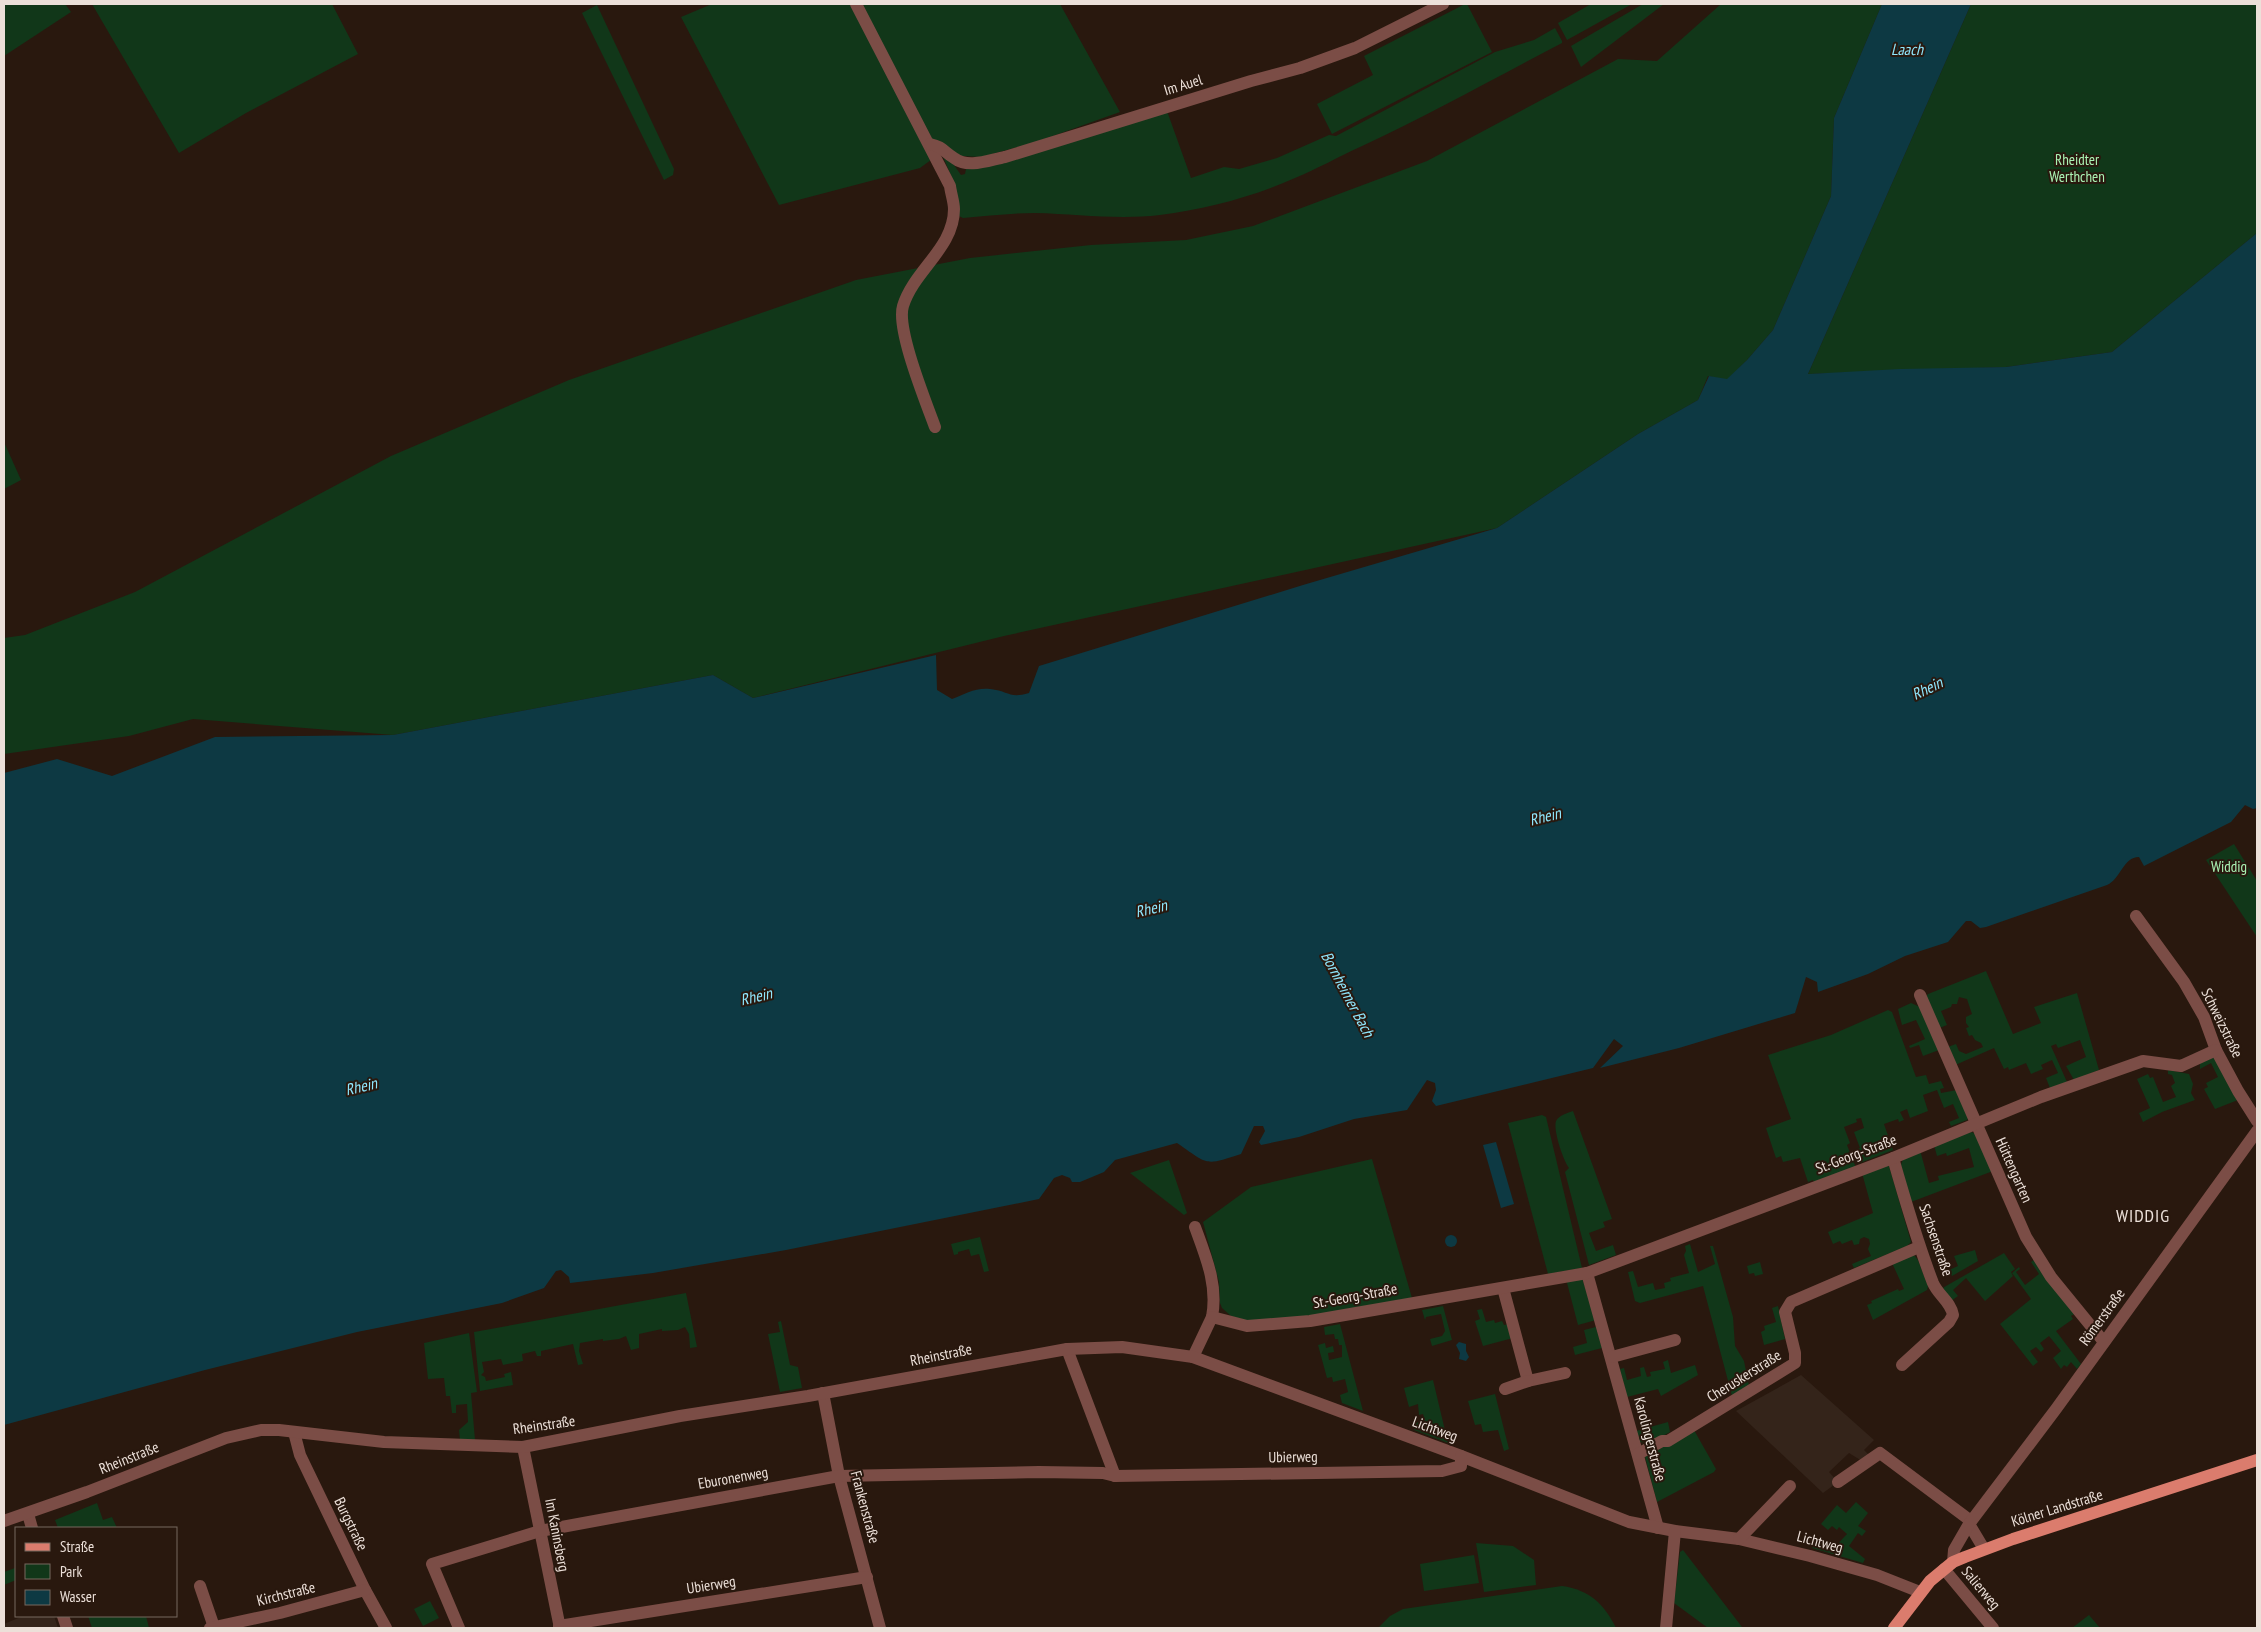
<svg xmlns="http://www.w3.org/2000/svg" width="2261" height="1632" viewBox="0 0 2261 1632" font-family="'PT Sans Narrow',sans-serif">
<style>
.education{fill:#34241a}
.green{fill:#113719}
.water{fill:#0d3943}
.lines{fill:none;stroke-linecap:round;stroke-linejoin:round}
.minor{stroke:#7b4d46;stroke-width:12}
.major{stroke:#db7c6d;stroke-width:12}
.labels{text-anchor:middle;stroke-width:4;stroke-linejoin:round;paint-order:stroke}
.street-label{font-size:15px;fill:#ece0d9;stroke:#29180e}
.park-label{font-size:15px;fill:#aaf3b4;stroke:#29180e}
.water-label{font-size:16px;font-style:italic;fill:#8ee6fc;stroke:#29180e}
.quarter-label{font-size:18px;letter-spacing:1px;fill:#ece0d9;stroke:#29180e}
</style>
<rect width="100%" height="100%" fill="#29180e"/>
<g class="education">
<path d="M1801 1375 1874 1440 1864 1450 1870 1456 1862 1461 1849 1453 1829 1472 1838 1482 1823 1493 1736 1411Z"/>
<path d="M23 1616H54L58 1628H4V1624Z"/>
</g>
<g class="green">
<path d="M4 4H65L71 12 4 56Z"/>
<path d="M92 4H332L358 54 246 113 179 153Z"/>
<path d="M712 4H1060L1120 112 1033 143 981 157 947 155 961 175 965 174 966 169 1167 111 1191 178 1224 167 1239 169 1277 158 1329 135 1336 136 1495 52 1534 40 1555 28 1562 41V43C1495 78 1429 115 1360 147 1338 157 1317 169 1295 178 1252 197 1206 209 1160 215 1118 220 1077 214 1035 213 1011 213 987 216 963 218L959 216C959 193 952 176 942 155L939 154 920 168 779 205 681 17Z"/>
<path d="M1465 4H1467L1492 52 1332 134 1317 104 1373 75 1364 56Z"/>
<path d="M1591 4H1632L1567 40 1558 23Z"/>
<path d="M1643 4H1664L1581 67 1571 46Z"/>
<path d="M1721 4H1882L1834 118 1831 196 1773 330 1747 360 1727 380 1708 376 1698 400 1638 434 1497 528 1004 636 753 698 713 675 393 735 193 719 129 736 4 754V638L25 635 135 592 391 456 569 380 856 280 970 258 1091 245 1186 240 1253 226 1427 161 1618 59 1657 61Z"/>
<path d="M1971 4H2257V233L2112 352 2006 367 1808 374Z"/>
<path d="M597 5 674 169 673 175 664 180 582 13Z"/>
<path d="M4 442 21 480 4 489Z"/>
<path d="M2234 844 2257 881V937L2206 860Z"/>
<path d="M1986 971 2013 1034 2041 1023 2034 1007 2077 993 2099 1070 2074 1080 2066 1066 2086 1057 2080 1040 2058 1048 2056 1044 2051 1046 2067 1082 2050 1088 2046 1078 2058 1073 2052 1060 2041 1065 2043 1069 2031 1074 2026 1063 2009 1070 2008 1067 2004 1069 1994 1048 1953 1066 1945 1048 1956 1044 1959 1051 1966 1054 1983 1047 1981 1043 1975 1040 1972 1035 1969 1036 1966 1028 1969 1027 1966 1023V1017L1972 1014 1967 999 1959 997 1957 1004H1952L1951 1007 1941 1011 1947 1025 1937 1029 1926 997 1928 994Z"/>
<path d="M1911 1003 1920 1007 1939 1050 1923 1056 1919 1045 1910 1048 1909 1046 1925 1039 1916 1020 1902 1025 1898 1009Z"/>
<path d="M1888 1010 1892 1012 1916 1077 1926 1075 1929 1084 1941 1081 1944 1088 1940 1089 1941 1093 1957 1090 1969 1117 1967 1120 1951 1126 1949 1122 1959 1118 1953 1104 1944 1108 1937 1090 1923 1095 1928 1111 1910 1118 1907 1109 1900 1112 1904 1120 1899 1122 1898 1119 1884 1124 1893 1150 1860 1163 1853 1151 1860 1148 1854 1132 1864 1128 1861 1118 1856 1119 1857 1122 1844 1127 1850 1143 1847 1145 1856 1168 1815 1183 1813 1180 1808 1182 1800 1158 1783 1162 1781 1156 1776 1158 1766 1128 1791 1119 1768 1055 1831 1035Z"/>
<path d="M2212 1057 2217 1059 2238 1100 2215 1109 2204 1089 2208 1087 2206 1083 2218 1077 2211 1063 2200 1069V1063Z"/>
<path d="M2168 1070 2189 1074 2193 1084 2191 1093 2195 1100 2162 1112 2143 1122 2139 1113 2150 1108 2137 1079 2148 1074 2150 1078 2153 1077 2163 1102 2176 1097 2171 1086 2175 1083 2172 1075 2168 1074Z"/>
<path d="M1573 1111 1612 1219 1603 1222 1605 1227 1589 1233 1596 1251 1613 1245 1616 1255 1589 1265 1565 1172 1569 1168C1563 1160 1553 1130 1556 1121 1559 1115 1568 1113 1573 1111Z"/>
<path d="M1542 1115 1546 1117 1582 1268 1548 1274 1508 1123Z"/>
<path d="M1971 1132 1976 1134 1993 1171 1911 1202 1901 1165 1903 1159 1920 1150 1929 1183 1939 1180 1938 1176 1974 1167 1969 1148 1947 1156 1946 1153 1937 1156 1934 1145Z"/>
<path d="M1372 1159 1412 1298 1279 1321H1245L1231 1316 1222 1308 1220 1303 1219 1282 1203 1222 1251 1187Z"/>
<path d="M1169 1160 1187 1213 1184 1215 1130 1173Z"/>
<path d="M1885 1166H1889L1911 1242 1907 1246 1854 1268 1852 1264 1871 1256 1868 1249 1870 1244 1869 1239 1864 1237 1860 1239 1859 1244 1854 1245 1852 1240 1842 1244 1840 1241 1833 1244 1828 1232 1873 1213 1862 1173Z"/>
<path d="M980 1237 989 1271 984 1272 979 1254 971 1256 969 1249 958 1252V1254L954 1255 951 1244Z"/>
<path d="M1690 1244 1698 1272 1715 1264 1710 1246H1713L1733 1317 1735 1346 1744 1361 1749 1386 1732 1396 1703 1286 1640 1303 1635 1301 1628 1272 1633 1271 1638 1287 1653 1283 1655 1290 1665 1288 1664 1283 1671 1281 1670 1278 1689 1273 1684 1255 1686 1251 1685 1246Z"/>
<path d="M1975 1250 1978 1261 1952 1276 1949 1270 1958 1266 1954 1256Z"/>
<path d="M2004 1253 2015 1269 2011 1272 2013 1276 1985 1301 1966 1278 1953 1290 1958 1296 1951 1301 1943 1288 1946 1286Z"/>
<path d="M1914 1255 1918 1260 1928 1286 1927 1290 1873 1320 1867 1305 1872 1303 1871 1301 1898 1289 1899 1291 1904 1289 1892 1263Z"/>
<path d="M2034 1260 2076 1313 2071 1316 2073 1319 2056 1331 2081 1364 2077 1369 2071 1362 2067 1367 2064 1365 2061 1369 2053 1358 2061 1351 2049 1336 2040 1343 2044 1349 2041 1352 2036 1347 2030 1351 2038 1362 2033 1366 2000 1324 2031 1299 2012 1273 2019 1267 2020 1269 2016 1272 2025 1285 2039 1274 2031 1262Z"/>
<path d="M1760 1262 1763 1274 1755 1276 1754 1273 1749 1274 1747 1266Z"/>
<path d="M1582 1278 1596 1320 1578 1325 1566 1279Z"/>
<path d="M686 1293 697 1347 690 1348 689 1334 685 1327 678 1330 662 1331V1329L639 1334V1348L631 1350 626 1336 619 1339 603 1341V1339L580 1343 579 1351 583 1364 578 1365 573 1344 541 1351V1356H537L535 1351 522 1354 523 1361 503 1365 501 1359 482 1362 484 1372 481 1375 485 1377 486 1381 505 1377 504 1374 511 1372 513 1385 480 1391 474 1332Z"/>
<path d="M1443 1306 1452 1340 1432 1346 1430 1339 1442 1336 1445 1331 1441 1314 1426 1317 1425 1320 1422 1310Z"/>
<path d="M1778 1306 1785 1339 1764 1345 1761 1332 1765 1330 1764 1326 1776 1322 1772 1308Z"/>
<path d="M1482 1309 1486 1322 1494 1320 1495 1323 1502 1321 1504 1325 1509 1324 1513 1338 1483 1346 1475 1321 1480 1319 1477 1310Z"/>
<path d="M781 1321 790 1365 798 1367 802 1388 780 1392 768 1334 780 1332 778 1322Z"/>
<path d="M1340 1324 1363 1411 1342 1403 1340 1395 1348 1392 1345 1379 1333 1382 1332 1377 1327 1378 1318 1345 1325 1343 1326 1348 1333 1346 1334 1352 1328 1353 1329 1360 1342 1357V1345H1339L1338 1339H1335L1334 1334 1325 1335 1324 1327Z"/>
<path d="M1596 1327 1602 1348 1575 1355 1573 1347 1587 1343 1584 1330Z"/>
<path d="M469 1333 477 1392 471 1393 475 1440H460L459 1430 468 1422 467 1404 456 1405V1413H452L450 1396H446L444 1378 428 1379 424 1343Z"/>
<path d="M1668 1360 1671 1373 1695 1365 1698 1375 1661 1396 1658 1389 1627 1397 1620 1369 1624 1368 1627 1380 1641 1376 1640 1368 1644 1367 1647 1377 1651 1376 1650 1372 1665 1369 1663 1362Z"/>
<path d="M1433 1380 1448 1443 1414 1430 1413 1424 1425 1420 1423 1414 1419 1415 1418 1404 1409 1407 1404 1388Z"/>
<path d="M1495 1394 1509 1449 1504 1451 1498 1430 1483 1432 1481 1424 1475 1425 1468 1401Z"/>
<path d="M1668 1422 1670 1432 1649 1443 1640 1442 1636 1431Z"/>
<path d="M1694 1430 1716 1469 1714 1472 1657 1502 1645 1457Z"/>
<path d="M1856 1502 1868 1513 1858 1526 1866 1531 1862 1536 1858 1533 1849 1546 1865 1559 1863 1563 1812 1548 1821 1538 1833 1549 1847 1534 1839 1527 1837 1530 1832 1526 1828 1530 1821 1524 1837 1505 1846 1513Z"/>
<path d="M97 1503 103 1520 112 1517 117 1528H58L55 1520Z"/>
<path d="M1476 1543 1513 1546 1534 1560 1536 1585 1484 1592Z"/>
<path d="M1683 1550 1742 1627 1741 1628H1708L1674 1603 1680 1552Z"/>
<path d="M1474 1555 1479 1583 1424 1591 1420 1564Z"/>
<path d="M15 1568 16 1580 4 1585V1572Z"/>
<path d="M1562 1586C1590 1590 1604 1604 1616 1628H1378L1390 1616 1403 1609Z"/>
<path d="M430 1601 439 1618 423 1626 414 1609Z"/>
<path d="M2089 1615 2100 1628H2072Z"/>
<path d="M88 1616H146L149 1628H92Z"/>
</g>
<g class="water">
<path d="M1882 4H1971L1808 374 1900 369 2006 367 2112 352 2257 233V808L2253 809 2245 805 2231 822 2144 866 2139 857C2123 857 2121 879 2107 885L1986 927 1980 928 1971 921H1966L1948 942 1905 956 1868 974 1818 992 1817 982 1806 977 1795 1013 1679 1048 1600 1068 1623 1046 1614 1039 1593 1068 1436 1106 1432 1101 1436 1090 1435 1083 1427 1080 1407 1110 1354 1119 1299 1137 1261 1145 1259 1142 1265 1131 1263 1126H1254L1241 1154C1204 1166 1209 1165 1177 1143L1115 1160 1104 1172 1080 1182H1072L1070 1178 1062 1175 1054 1178 1039 1199 786 1250 653 1273 570 1283 569 1277 561 1270 556 1271 544 1288 502 1303 357 1332 205 1370 4 1425V773L57 759 112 776 215 737 393 735 713 675 753 698 936 655 937 690 952 699C964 694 977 687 990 689 1009 691 1009 699 1029 693L1039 666 1303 585 1497 528 1638 434 1698 400 1709 376 1727 379 1747 360 1773 330 1831 196 1834 118Z"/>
<path d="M1496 1142 1514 1204 1501 1208 1483 1145Z"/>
<circle cx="1451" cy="1241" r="6"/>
<path d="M1459 1342 1466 1344V1351L1469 1357 1466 1361 1459 1359 1460 1353 1456 1345Z"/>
</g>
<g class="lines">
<g class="minor">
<path d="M856 4 950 186C951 194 954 202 954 209 954 248 914 270 903 306 896 329 926 402 935 427"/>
<path d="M930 144C943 147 943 151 954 158 968 169 989 160 1005 157L1251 81 1300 68 1355 48 1443 4"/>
<path d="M2136 916 2184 982 2204 1017 2216 1050 2238 1091 2257 1121"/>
<path d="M1920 995 2026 1237 2051 1277 2104 1342"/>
<path d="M1893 1158C1905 1200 1917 1242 1933 1283 1938 1295 1951 1302 1953 1315L1949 1322 1902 1365"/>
<path d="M1195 1227C1206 1257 1218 1285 1212 1317"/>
<path d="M1587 1273 1658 1528"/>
<path d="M1503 1288 1528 1381 1565 1373"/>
<path d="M1067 1349 1115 1476"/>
<path d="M1193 1357 1212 1317 1247 1326 1310 1321 1587 1273 1893 1158 2041 1097 2143 1061 2181 1066 2216 1050"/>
<path d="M1612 1357 1675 1340"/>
<path d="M1505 1389 1528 1381"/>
<path d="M823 1393 839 1476 880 1628"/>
<path d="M294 1432 300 1455 365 1590 386 1628"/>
<path d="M523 1447 560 1628"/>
<path d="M1638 1454 1662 1441H1668L1795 1363V1353L1785 1312 1791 1302 1919 1247"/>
<path d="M1838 1482 1880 1453 1971 1521"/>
<path d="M28 1514 32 1528"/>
<path d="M4 1521 87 1492 226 1438 261 1430H279L384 1442 523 1447 680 1416 808 1396 1067 1349 1122 1347 1193 1357 1461 1456 1629 1522 1675 1531 1739 1539 1810 1556 1877 1575 1920 1592"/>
<path d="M1969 1524 1984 1549"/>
<path d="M1739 1539 1790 1486"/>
<path d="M1953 1562 1954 1550 1969 1524 2056 1409 2257 1131"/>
<path d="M1944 1569 1993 1628"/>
<path d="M200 1586 214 1627"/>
<path d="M63 1616 67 1628"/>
<path d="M559 1626 867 1577"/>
<path d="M210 1628 280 1613 365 1590"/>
<path d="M459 1628 432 1564 540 1531 839 1476 1039 1472 1103 1473 1115 1476 1442 1471 1461 1466V1456"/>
<path d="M1666 1628 1675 1531"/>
</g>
<path class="major" d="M1894 1628 1930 1581 1953 1562 1965 1557 2013 1539 2257 1460"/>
</g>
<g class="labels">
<g class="street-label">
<text transform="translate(1183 85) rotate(-17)" y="5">Im Auel</text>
<text transform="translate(2222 1023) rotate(64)" y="5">Schweizstraße</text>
<text transform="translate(1856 1154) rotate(-21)" y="5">St.-Georg-Straße</text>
<text transform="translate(2014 1170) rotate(66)" y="5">Hüttengarten</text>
<text transform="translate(1936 1240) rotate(71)" y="5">Sachsenstraße</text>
<text transform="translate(1355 1296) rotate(-10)" y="5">St.-Georg-Straße</text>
<text transform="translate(2102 1317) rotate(-54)" y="5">Römerstraße</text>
<text transform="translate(941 1355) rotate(-11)" y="5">Rheinstraße</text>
<text transform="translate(1744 1376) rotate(-32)" y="5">Cheruskerstraße</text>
<text transform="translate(544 1425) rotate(-8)" y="5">Rheinstraße</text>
<text transform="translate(1435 1429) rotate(20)" y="5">Lichtweg</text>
<text transform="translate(1650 1439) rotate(75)" y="5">Karolingerstraße</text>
<text transform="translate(1293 1457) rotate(-1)" y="5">Ubierweg</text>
<text transform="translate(129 1458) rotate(-22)" y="5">Rheinstraße</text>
<text transform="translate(733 1478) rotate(-10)" y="5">Eburonenweg</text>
<text transform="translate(865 1507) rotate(75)" y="5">Frankenstraße</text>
<text transform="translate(2057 1508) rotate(-17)" y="5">Kölner Landstraße</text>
<text transform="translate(351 1524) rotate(64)" y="5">Burgstraße</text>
<text transform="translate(557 1535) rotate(79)" y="5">Im Kaninsberg</text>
<text transform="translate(1820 1542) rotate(15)" y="5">Lichtweg</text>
<text transform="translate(711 1585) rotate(-9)" y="5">Ubierweg</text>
<text transform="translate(1981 1588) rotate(50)" y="5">Salierweg</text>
<text transform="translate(286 1594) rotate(-14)" y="5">Kirchstraße</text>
</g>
<g class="park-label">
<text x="2077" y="165">Rheidter<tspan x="2077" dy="17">Werthchen</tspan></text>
<text x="2229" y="872">Widdig</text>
</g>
<g class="water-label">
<text x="1907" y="55">Laach</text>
<text transform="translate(1927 688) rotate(-26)" y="6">Rhein</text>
<text transform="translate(1545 816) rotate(-14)" y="6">Rhein</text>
<text transform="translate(1151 908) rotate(-13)" y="6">Rhein</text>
<text transform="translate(1348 994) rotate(62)" y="6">Bornheimer Bach</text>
<text transform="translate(756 996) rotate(-13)" y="6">Rhein</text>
<text transform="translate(361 1086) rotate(-13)" y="6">Rhein</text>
</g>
<g class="quarter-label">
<text x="2143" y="1222">WIDDIG</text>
</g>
</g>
<rect width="2261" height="1632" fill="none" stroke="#ece0d9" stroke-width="10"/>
<rect x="15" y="1527" width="162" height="90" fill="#29180e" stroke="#77685f"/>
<rect x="25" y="1543" width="25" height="8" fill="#db7c6d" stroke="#77685f"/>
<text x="60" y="1552" font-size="15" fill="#ece0d9">Straße</text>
<rect x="25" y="1564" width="25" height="15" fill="#113719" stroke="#77685f"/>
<text x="60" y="1577" font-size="15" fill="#ece0d9">Park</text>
<rect x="25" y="1590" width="25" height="15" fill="#0d3943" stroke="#77685f"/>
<text x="60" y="1602" font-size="15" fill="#ece0d9">Wasser</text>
</svg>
